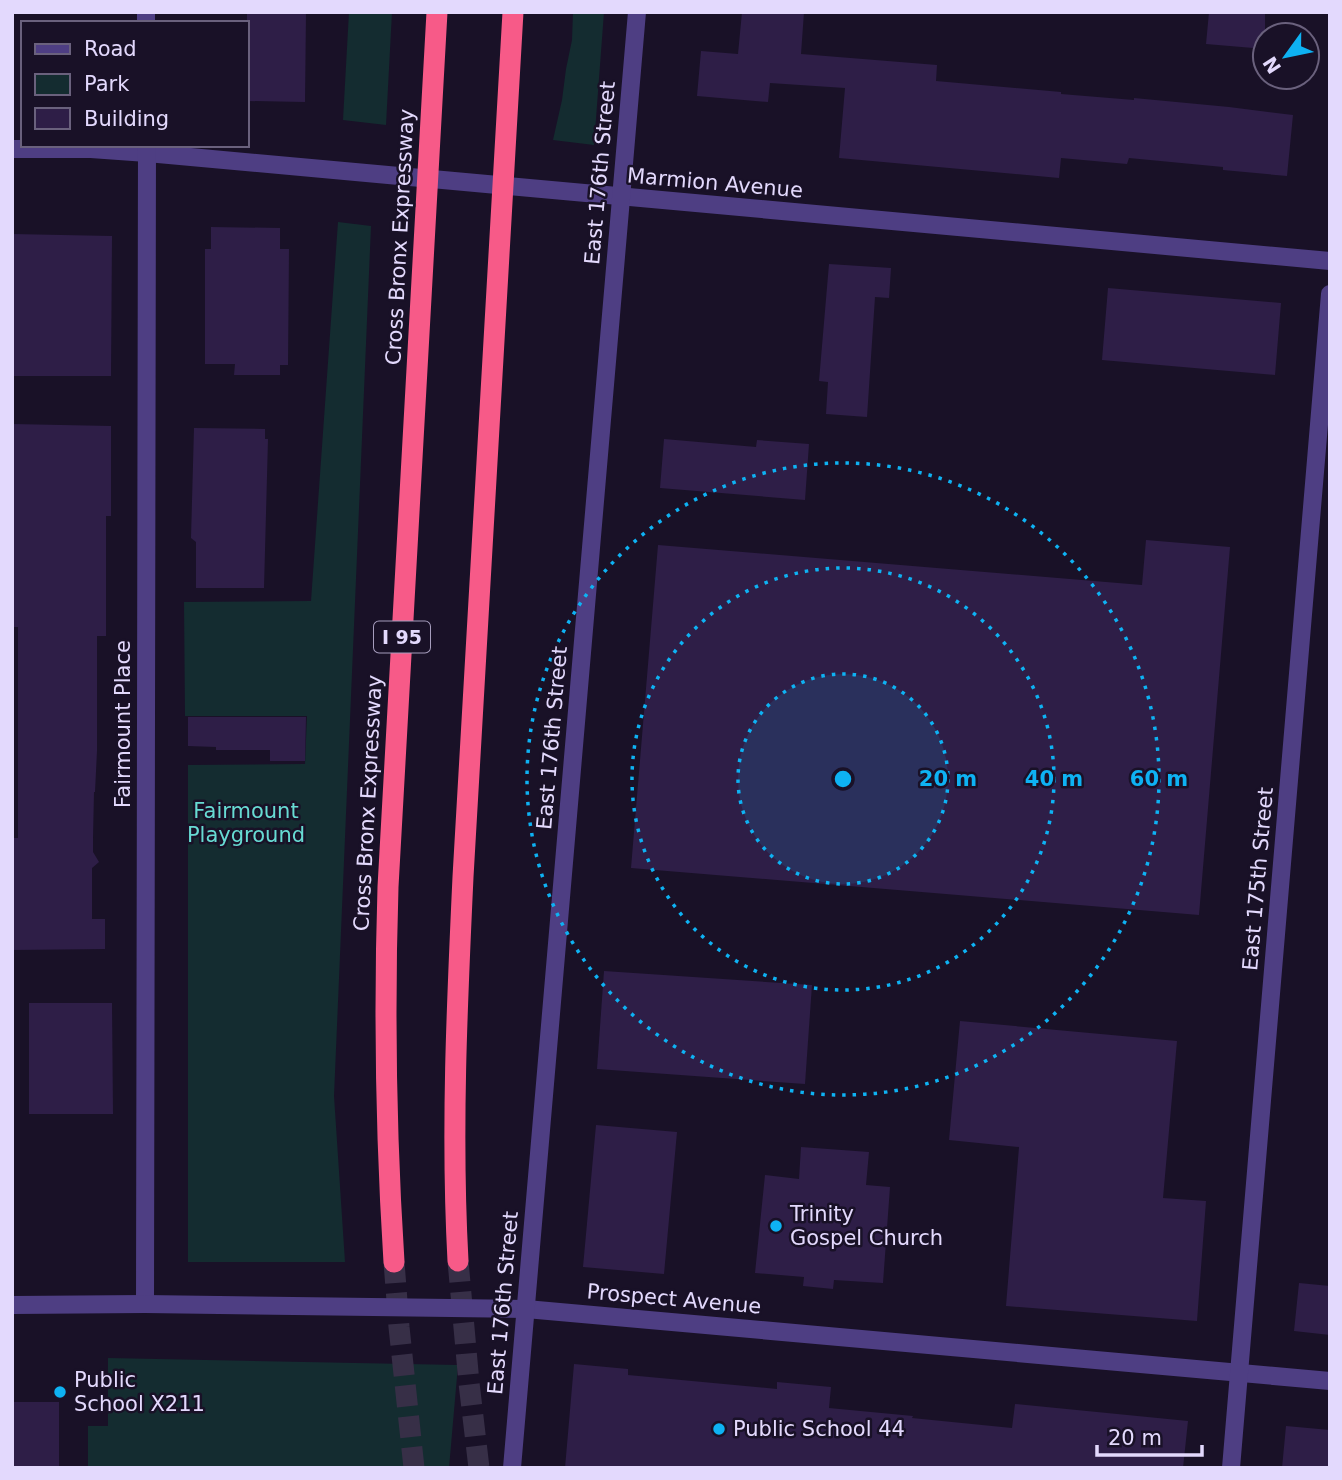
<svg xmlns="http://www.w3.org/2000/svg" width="1342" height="1480" viewBox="0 0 1342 1480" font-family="'DejaVu Sans',sans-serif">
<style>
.green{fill:#142c30}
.building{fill:#2e1e47}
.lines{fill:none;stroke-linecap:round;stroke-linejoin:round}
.motorway-tunnel{stroke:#372f47;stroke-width:21;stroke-dasharray:21 10;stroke-linecap:butt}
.minor{stroke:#4e3e83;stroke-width:18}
.motorway{stroke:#f75a88;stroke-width:21}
.ring{fill:none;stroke:#0eb2f3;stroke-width:3.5;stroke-dasharray:3.5 7}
.poi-dot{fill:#0eb2f3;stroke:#191127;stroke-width:2.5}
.labels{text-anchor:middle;stroke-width:5;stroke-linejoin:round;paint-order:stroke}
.shield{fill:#191127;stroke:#a69dbd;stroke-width:2}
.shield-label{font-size:19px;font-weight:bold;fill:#e3d9fd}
.street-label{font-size:21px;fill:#e3d9fd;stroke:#191127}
.park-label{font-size:21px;fill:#67dbd3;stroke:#191127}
.poi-label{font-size:21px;fill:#e3d9fd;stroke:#191127;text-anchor:start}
.centre{fill:#0eb2f3;stroke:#191127;stroke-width:3.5}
.ring-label{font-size:21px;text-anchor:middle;font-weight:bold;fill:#0eb2f3;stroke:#191127;stroke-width:5;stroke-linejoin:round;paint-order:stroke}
</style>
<rect width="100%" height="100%" fill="#191127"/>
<g class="green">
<path d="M349 12H392L386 125 343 120Z"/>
<path d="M573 12H604L594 145 553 140 562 100 566 69 572 40Z"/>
<path d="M338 222 371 226 334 1096 345 1262H188V765L305 764 307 716H185L184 602 311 601Z"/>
<path d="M108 1358 458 1365 449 1468H88V1426H108Z"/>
</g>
<g class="building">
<path d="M247 12H306L305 102 247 101Z"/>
<path d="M742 12H804L801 54 937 65 936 81 1061 92V94L1134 100V98L1229 107 1293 115 1287 176 1223 170V167L1129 158 1127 164 1061 158 1059 178 839 158 845 88 770 83 768 102 697 96 701 51 738 54Z"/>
<path d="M1209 12H1265V49L1206 44Z"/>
<path d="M211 227 280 228V249H289L288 365H280V375H234L235 364H205V249H211Z"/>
<path d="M12 234 112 236 111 376H12Z"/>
<path d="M829 264 891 268 889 298 875 297 867 417 826 414 828 382 819 381Z"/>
<path d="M1108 288 1281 303 1275 375 1102 360Z"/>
<path d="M12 424 111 426V516H106V636H97V751L95 792H94L93 838V852L99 862 92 868V919H105V949L12 950V838H18V627H12Z"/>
<path d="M194 428 265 429V439H268L264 588H196V542L191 538Z"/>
<path d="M664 439 756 447 757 440 809 444 805 500 660 488Z"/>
<path d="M1146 540 1230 547 1199 915 631 868 658 545 1142 585Z"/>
<path d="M188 717H306L305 761H270V750H216V747L188 746Z"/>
<path d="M604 971 812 985 805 1084 597 1069Z"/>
<path d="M29 1003H112L113 1114H29Z"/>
<path d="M960 1021 1177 1041 1163 1198 1206 1201 1197 1321 1006 1306 1019 1147 949 1140Z"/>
<path d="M596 1125 677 1132 664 1274 583 1267Z"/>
<path d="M801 1147 869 1152 866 1185 890 1187 883 1283 834 1280 833 1289 803 1286 804 1277 755 1273 765 1175 799 1179Z"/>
<path d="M1299 1283 1330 1286V1335L1294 1331Z"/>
<path d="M574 1364 628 1369V1375L777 1389V1382L831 1387 829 1408 913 1416 912 1418 1012 1428 1015 1404 1188 1421 1183 1468H565Z"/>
<rect x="12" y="1402" width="47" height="66"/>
<path d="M1286 1426 1330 1430V1468H1282Z"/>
</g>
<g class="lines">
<g class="motorway-tunnel">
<path d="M458 1261 469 1383 479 1468"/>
<path d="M394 1262 399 1327 414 1468"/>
</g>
<g class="minor">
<path d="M146 23V12"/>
<path d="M12 149H91L147 153 1330 261"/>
<path d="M145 1304 147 145"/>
<path d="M12 1305 145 1304 526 1309 1330 1381"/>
<path d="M512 1468 637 12"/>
<path d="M1231 1468 1330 294"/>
</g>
<g class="motorway">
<path d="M458 1261C451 1133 457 1005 463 877L513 12"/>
<path d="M394 1262C386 1137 384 1012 388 887L437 12"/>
</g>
</g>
<circle cx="843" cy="779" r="105" fill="#0eb2f3" fill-opacity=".12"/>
<g class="ring">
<circle cx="843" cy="779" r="105"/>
<circle cx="843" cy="779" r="211"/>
<circle cx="843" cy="779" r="316"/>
</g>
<g class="poi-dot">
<circle cx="776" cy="1226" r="7"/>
<circle cx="60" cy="1392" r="7"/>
<circle cx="719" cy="1429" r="7"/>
</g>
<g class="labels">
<rect class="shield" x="374" y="621.5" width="56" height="31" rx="5"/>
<g class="shield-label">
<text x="402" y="644">I 95</text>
</g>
<g class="street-label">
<text transform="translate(600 173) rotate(-85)" y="7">East 176th Street</text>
<text transform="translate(715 183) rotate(5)" y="7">Marmion Avenue</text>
<text transform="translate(400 237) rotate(-87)" y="7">Cross Bronx Expressway</text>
<text transform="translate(123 724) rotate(-90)" y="7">Fairmount Place</text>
<text transform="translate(552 738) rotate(-85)" y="7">East 176th Street</text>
<text transform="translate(368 803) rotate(-87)" y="7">Cross Bronx Expressway</text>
<text transform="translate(1258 879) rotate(-85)" y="7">East 175th Street</text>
<text transform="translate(674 1299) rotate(5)" y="7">Prospect Avenue</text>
<text transform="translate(503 1303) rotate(-85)" y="7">East 176th Street</text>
</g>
<g class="park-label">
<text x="246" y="818">Fairmount<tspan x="246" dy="24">Playground</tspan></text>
</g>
<g class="poi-label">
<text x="790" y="1221">Trinity<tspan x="790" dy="24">Gospel Church</tspan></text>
<text x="74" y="1387">Public<tspan x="74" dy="24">School X211</tspan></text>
<text x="733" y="1436">Public School 44</text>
</g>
</g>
<circle cx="843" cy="779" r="10" class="centre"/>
<g class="ring-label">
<text x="948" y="786">20 m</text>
<text x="1054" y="786">40 m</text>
<text x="1159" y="786">60 m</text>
</g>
<rect width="1342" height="1480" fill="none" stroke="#e3d9fd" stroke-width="28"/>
<rect x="21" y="21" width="228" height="126" fill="#191127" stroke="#6a617d" stroke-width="2"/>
<rect x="35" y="44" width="35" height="10" fill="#4e3e83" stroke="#6a617d" stroke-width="2"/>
<text x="84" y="56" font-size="21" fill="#e3d9fd">Road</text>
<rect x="35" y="74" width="35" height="21" fill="#142c30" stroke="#6a617d" stroke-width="2"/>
<text x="84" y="91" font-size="21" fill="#e3d9fd">Park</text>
<rect x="35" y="108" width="35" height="21" fill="#2e1e47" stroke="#6a617d" stroke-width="2"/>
<text x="84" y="126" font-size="21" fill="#e3d9fd">Building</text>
<g transform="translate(1286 56) rotate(237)"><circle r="33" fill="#191127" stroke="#6a617d" stroke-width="2"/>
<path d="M0-5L12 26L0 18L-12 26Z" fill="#0eb2f3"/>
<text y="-10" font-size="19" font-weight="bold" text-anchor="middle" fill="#e3d9fd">N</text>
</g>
<path d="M1097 1445v10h105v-10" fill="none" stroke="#e3d9fd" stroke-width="3.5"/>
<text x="1108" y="1445" font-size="21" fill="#e3d9fd" stroke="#191127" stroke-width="5" paint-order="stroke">20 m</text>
</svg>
